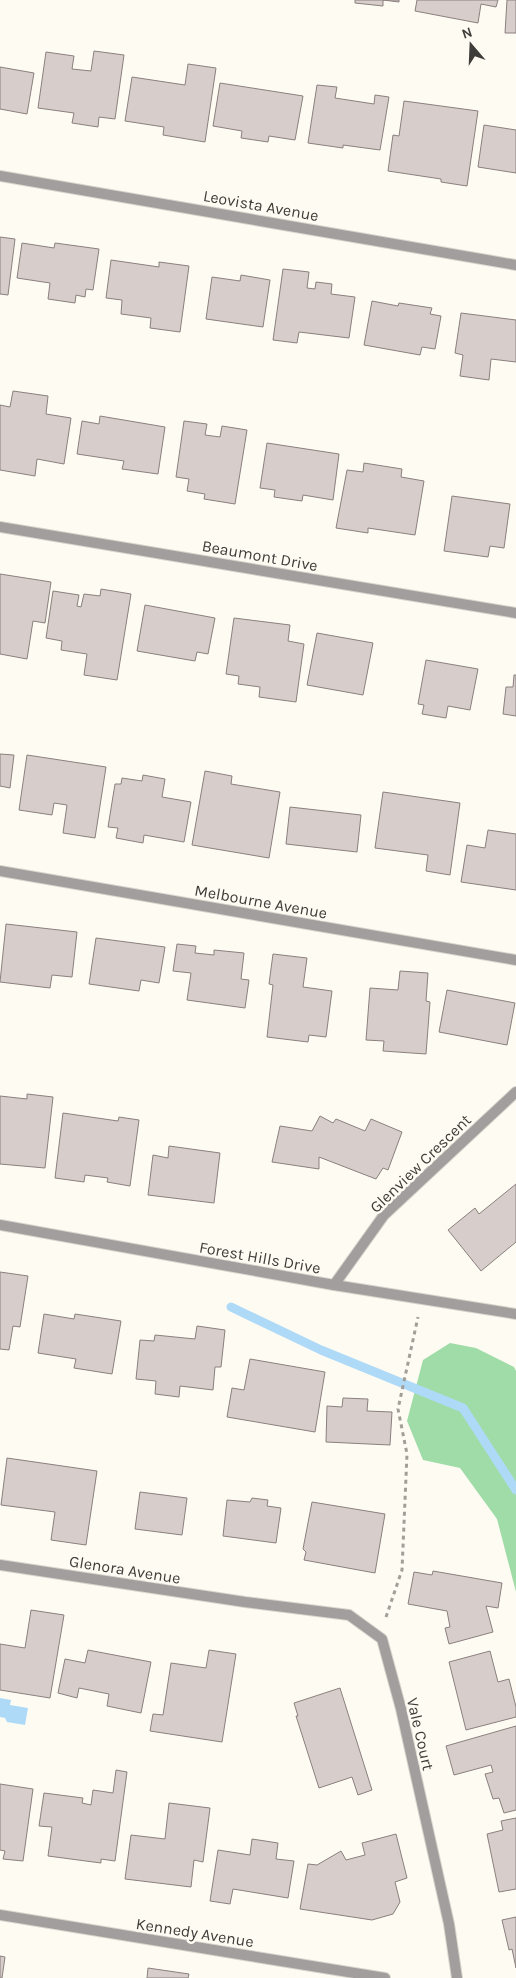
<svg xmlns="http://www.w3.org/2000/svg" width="516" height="1978" viewBox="0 0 516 1978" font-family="Karla,sans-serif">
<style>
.green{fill:#9fdca8}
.water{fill:#afdaf7}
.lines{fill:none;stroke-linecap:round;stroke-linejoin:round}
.stream{stroke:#afdaf7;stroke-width:9}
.building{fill:#d7cdcb;stroke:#8a807e}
.street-casing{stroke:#d8d5cd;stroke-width:12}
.path{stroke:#a19f99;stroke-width:3;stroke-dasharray:4 4;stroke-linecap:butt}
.street{stroke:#a29e9d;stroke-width:10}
.labels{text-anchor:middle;stroke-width:5;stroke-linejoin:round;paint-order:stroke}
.street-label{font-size:16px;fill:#3e3d39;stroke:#fefbf2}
</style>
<rect width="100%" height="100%" fill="#fefbf2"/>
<path class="green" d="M450 1343 476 1348 514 1367 516 1371V1592L497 1519 460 1468 423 1460 407 1421 423 1360Z"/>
<path class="water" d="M0 1698 11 1700 10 1705 28 1708 25 1725 7 1722 5 1718 0 1717Z"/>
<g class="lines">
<path class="stream" d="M231 1307 321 1350 463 1408 516 1490"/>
</g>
<g class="building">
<path d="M355 0H399V2L383 0V6L355 3Z"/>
<path d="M417 0H498L496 7 481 4 478 23 415 11Z"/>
<path d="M507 0H516V33H505Z"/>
<path d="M94 51 124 55 115 119 99 117 98 127 72 123 74 113 38 108 46 52 74 56 72 69 91 71Z"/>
<path d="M188 64 216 68 205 142 163 135 164 127 125 121 132 77 185 85Z"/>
<path d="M0 67 34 73 27 114 0 109Z"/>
<path d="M220 83 303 96 295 140 269 136 268 142 241 138 242 131 213 126Z"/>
<path d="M317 85 337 87 335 98 374 104 375 95 389 97 380 150 343 145V148L308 143Z"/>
<path d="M404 101 478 111 467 186 441 182V179L388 171 393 135 399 136Z"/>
<path d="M484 125 516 130V173L478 167Z"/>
<path d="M0 237 15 239 8 295 0 294Z"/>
<path d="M22 243 54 248 55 243 99 249 93 290 86 289 85 297 76 295 75 303 48 299 50 283 17 278Z"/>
<path d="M111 260 159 267V262L189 266 180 332 150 328 151 318 121 314 122 300 106 298Z"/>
<path d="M283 269 309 272 307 288 315 289 316 282 332 284 331 294 355 297 349 338 299 332 297 343 273 340Z"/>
<path d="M241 275 270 280 263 327 206 319 212 277 240 281Z"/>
<path d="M372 301 398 306 399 303 432 308 430 314 441 316 435 349 422 347 420 355 364 345Z"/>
<path d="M461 313 516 320V362L491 359 489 380 460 376 463 355 455 353Z"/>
<path d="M13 391 48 396 46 414 71 418 64 464 37 459 35 476 0 470V405L10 407Z"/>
<path d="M100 416 165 427 158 474 122 469 124 461 77 454 82 421 99 424Z"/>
<path d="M184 421 207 424 205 435 220 437 222 426 247 430 235 504 204 499 205 494 187 491 189 479 176 477Z"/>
<path d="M267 443 339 454 333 500 303 495 302 501 274 497 275 490 260 488Z"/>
<path d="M364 463 402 469 401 477 424 481 415 535 368 528V533L336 528 347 470 363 472Z"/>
<path d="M452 496 510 504 504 548 490 546 488 557 444 551Z"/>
<path d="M0 574 51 582 45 623 33 621 27 659 0 654Z"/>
<path d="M101 589 131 594 117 680 84 675 87 654 61 650 62 641 46 638 53 591 79 595 77 606 81 607 84 594 100 596Z"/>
<path d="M145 605 215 618 208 654 197 652 195 661 137 651Z"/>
<path d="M234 618 290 625 288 641 304 644 296 702 259 697 260 687 238 684 239 676 226 674Z"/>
<path d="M317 633 373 643 363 695 307 685Z"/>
<path d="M426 660 478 669 470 710 448 706 446 718 422 714 424 705 418 704Z"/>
<path d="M514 675H516V716L503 714 506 687H513Z"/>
<path d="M0 754 14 755 10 788 0 786Z"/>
<path d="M27 755 106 767 95 838 63 833 67 805 54 803 52 815 19 810Z"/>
<path d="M205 771 232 776 231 784 280 792 269 858 192 845Z"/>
<path d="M143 775 165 779 162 797 191 802 184 842 144 835 143 843 116 838 118 828 108 827 115 784H121L122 778 142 781Z"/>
<path d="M383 792 460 803 450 875 426 871 428 855 375 848Z"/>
<path d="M290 807 361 815 357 852 286 844Z"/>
<path d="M488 830 516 834V890L461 882 467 845 485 848Z"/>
<path d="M6 924 77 932 72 977 52 975 50 988 0 982Z"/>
<path d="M96 938 165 947 159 983 141 980 139 991 89 984Z"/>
<path d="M177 944 196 946 195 953 214 955V950L244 953 241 979 249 980 245 1008 187 1000 191 973 173 971Z"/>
<path d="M273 954 307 958 303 987 332 991 326 1037 309 1035 308 1042 267 1037 273 985 269 984Z"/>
<path d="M400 971 428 973 426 1001 430 1002 426 1054 383 1051 384 1041 366 1040 370 988 398 990Z"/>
<path d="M447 990 515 1003 507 1045 439 1032Z"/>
<path d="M27 1094 53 1097 45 1168 0 1164V1096L27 1099Z"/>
<path d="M63 1113 118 1121 119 1117 139 1120 130 1186 107 1182 108 1178 85 1175 84 1182 55 1178Z"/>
<path d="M320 1116 333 1123 336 1119 365 1131 371 1119 402 1132 388 1170 383 1168 376 1179 319 1157V1169L272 1162 280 1126 312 1131Z"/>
<path d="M169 1146 220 1153 214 1203 148 1195 153 1155 168 1158Z"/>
<path d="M516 1184V1242L481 1271 448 1230 475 1208 479 1214Z"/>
<path d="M0 1272 28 1276 20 1327 13 1326 9 1350 0 1349Z"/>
<path d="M44 1314 74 1319 75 1314 121 1321 112 1374 74 1368 76 1359 38 1353Z"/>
<path d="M197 1326 225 1330 221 1367H215L213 1390 180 1386 179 1397 155 1394 156 1381 136 1379 140 1340 154 1341 155 1335 195 1339Z"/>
<path d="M250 1359 325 1372 315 1432 227 1417 232 1388 244 1390Z"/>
<path d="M343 1398 368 1399 367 1411 392 1412 390 1445 326 1442 327 1406 342 1407Z"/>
<path d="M7 1458 97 1471 86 1545 51 1540 55 1512 1 1505Z"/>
<path d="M140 1492 187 1498 182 1535 135 1529Z"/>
<path d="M252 1498 268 1500 267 1506 281 1508 276 1543 223 1536 227 1500 250 1502Z"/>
<path d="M312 1502 385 1514 375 1573 304 1560 306 1552 303 1549Z"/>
<path d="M433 1571 502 1583 498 1608 486 1606 493 1632 449 1644 445 1628 450 1627 447 1611 408 1604 414 1572 432 1575Z"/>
<path d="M31 1610 64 1615 50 1698 0 1690V1644L25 1648Z"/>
<path d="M88 1650 151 1662 141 1713 107 1706 109 1694 79 1688 77 1698 58 1693 65 1659 85 1663Z"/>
<path d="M209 1650 236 1654 222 1742 150 1731 153 1714 163 1715 171 1663 206 1668Z"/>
<path d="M490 1651 498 1682 509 1679 516 1707V1717L466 1730 449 1662Z"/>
<path d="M340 1688 372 1790 358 1795 352 1777 319 1788 296 1716H298L294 1703Z"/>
<path d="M516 1726V1810L504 1813 499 1798 493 1799 485 1774 493 1772 491 1765 454 1775 446 1746Z"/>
<path d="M116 1770 127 1772 115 1861 101 1859V1863L48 1856 52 1827 39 1826 44 1793 83 1798 82 1803 91 1805 93 1790 113 1793Z"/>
<path d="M0 1784 33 1789 23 1861 3 1859 5 1851 0 1850Z"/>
<path d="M169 1803 210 1808 203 1862 194 1860 191 1887 125 1879 131 1835 165 1839Z"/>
<path d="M516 1818V1889L499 1892 487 1834 503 1830 501 1821Z"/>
<path d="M396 1834 407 1878 395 1882 400 1902 393 1914 372 1920 300 1909 308 1864 317 1865 341 1851 346 1860 365 1855 362 1843Z"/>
<path d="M252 1839 278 1843 276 1859 294 1861 288 1898 233 1889 230 1904 210 1901 218 1850 250 1855Z"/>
<path d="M516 1917V1968L512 1949 509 1950 502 1920Z"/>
<path d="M0 1956 5 1957 2 1978H0Z"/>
<path d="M148 1968 189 1974 188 1978H147Z"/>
</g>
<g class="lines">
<defs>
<g id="street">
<path d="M0 176 516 265"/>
<path d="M0 527 516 613"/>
<path d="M0 871 516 960"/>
<path d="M0 1225 334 1285 516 1314"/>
<path d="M334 1285 384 1215 516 1092"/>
<path d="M0 1565 245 1602 349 1615 382 1639 401 1709 449 1924 457 1978"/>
<path d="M0 1915 385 1978"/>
</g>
</defs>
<use href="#street" class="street-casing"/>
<path class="path" d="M386 1617 402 1570 407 1454 398 1409 418 1317"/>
<use href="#street" class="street"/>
</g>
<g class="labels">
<g class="street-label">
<text transform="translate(261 205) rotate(10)" y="6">Leovista Avenue</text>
<text transform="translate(260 555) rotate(10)" y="6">Beaumont Drive</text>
<text transform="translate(261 901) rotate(10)" y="6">Melbourne Avenue</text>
<text transform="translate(420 1163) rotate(-44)" y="6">Glenview Crescent</text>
<text transform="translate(260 1257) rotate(10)" y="6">Forest Hills Drive</text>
<text transform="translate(125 1569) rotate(9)" y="6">Glenora Avenue</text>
<text transform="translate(421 1734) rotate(77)" y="6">Vale Court</text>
<text transform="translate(195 1932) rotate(9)" y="6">Kennedy Avenue</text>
</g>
</g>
<g transform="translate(471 45) rotate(341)" stroke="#fefbf2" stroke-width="4" paint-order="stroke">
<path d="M0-4L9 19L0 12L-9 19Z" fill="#3e3d39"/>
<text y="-8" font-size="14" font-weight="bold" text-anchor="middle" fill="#3e3d39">N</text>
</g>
</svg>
